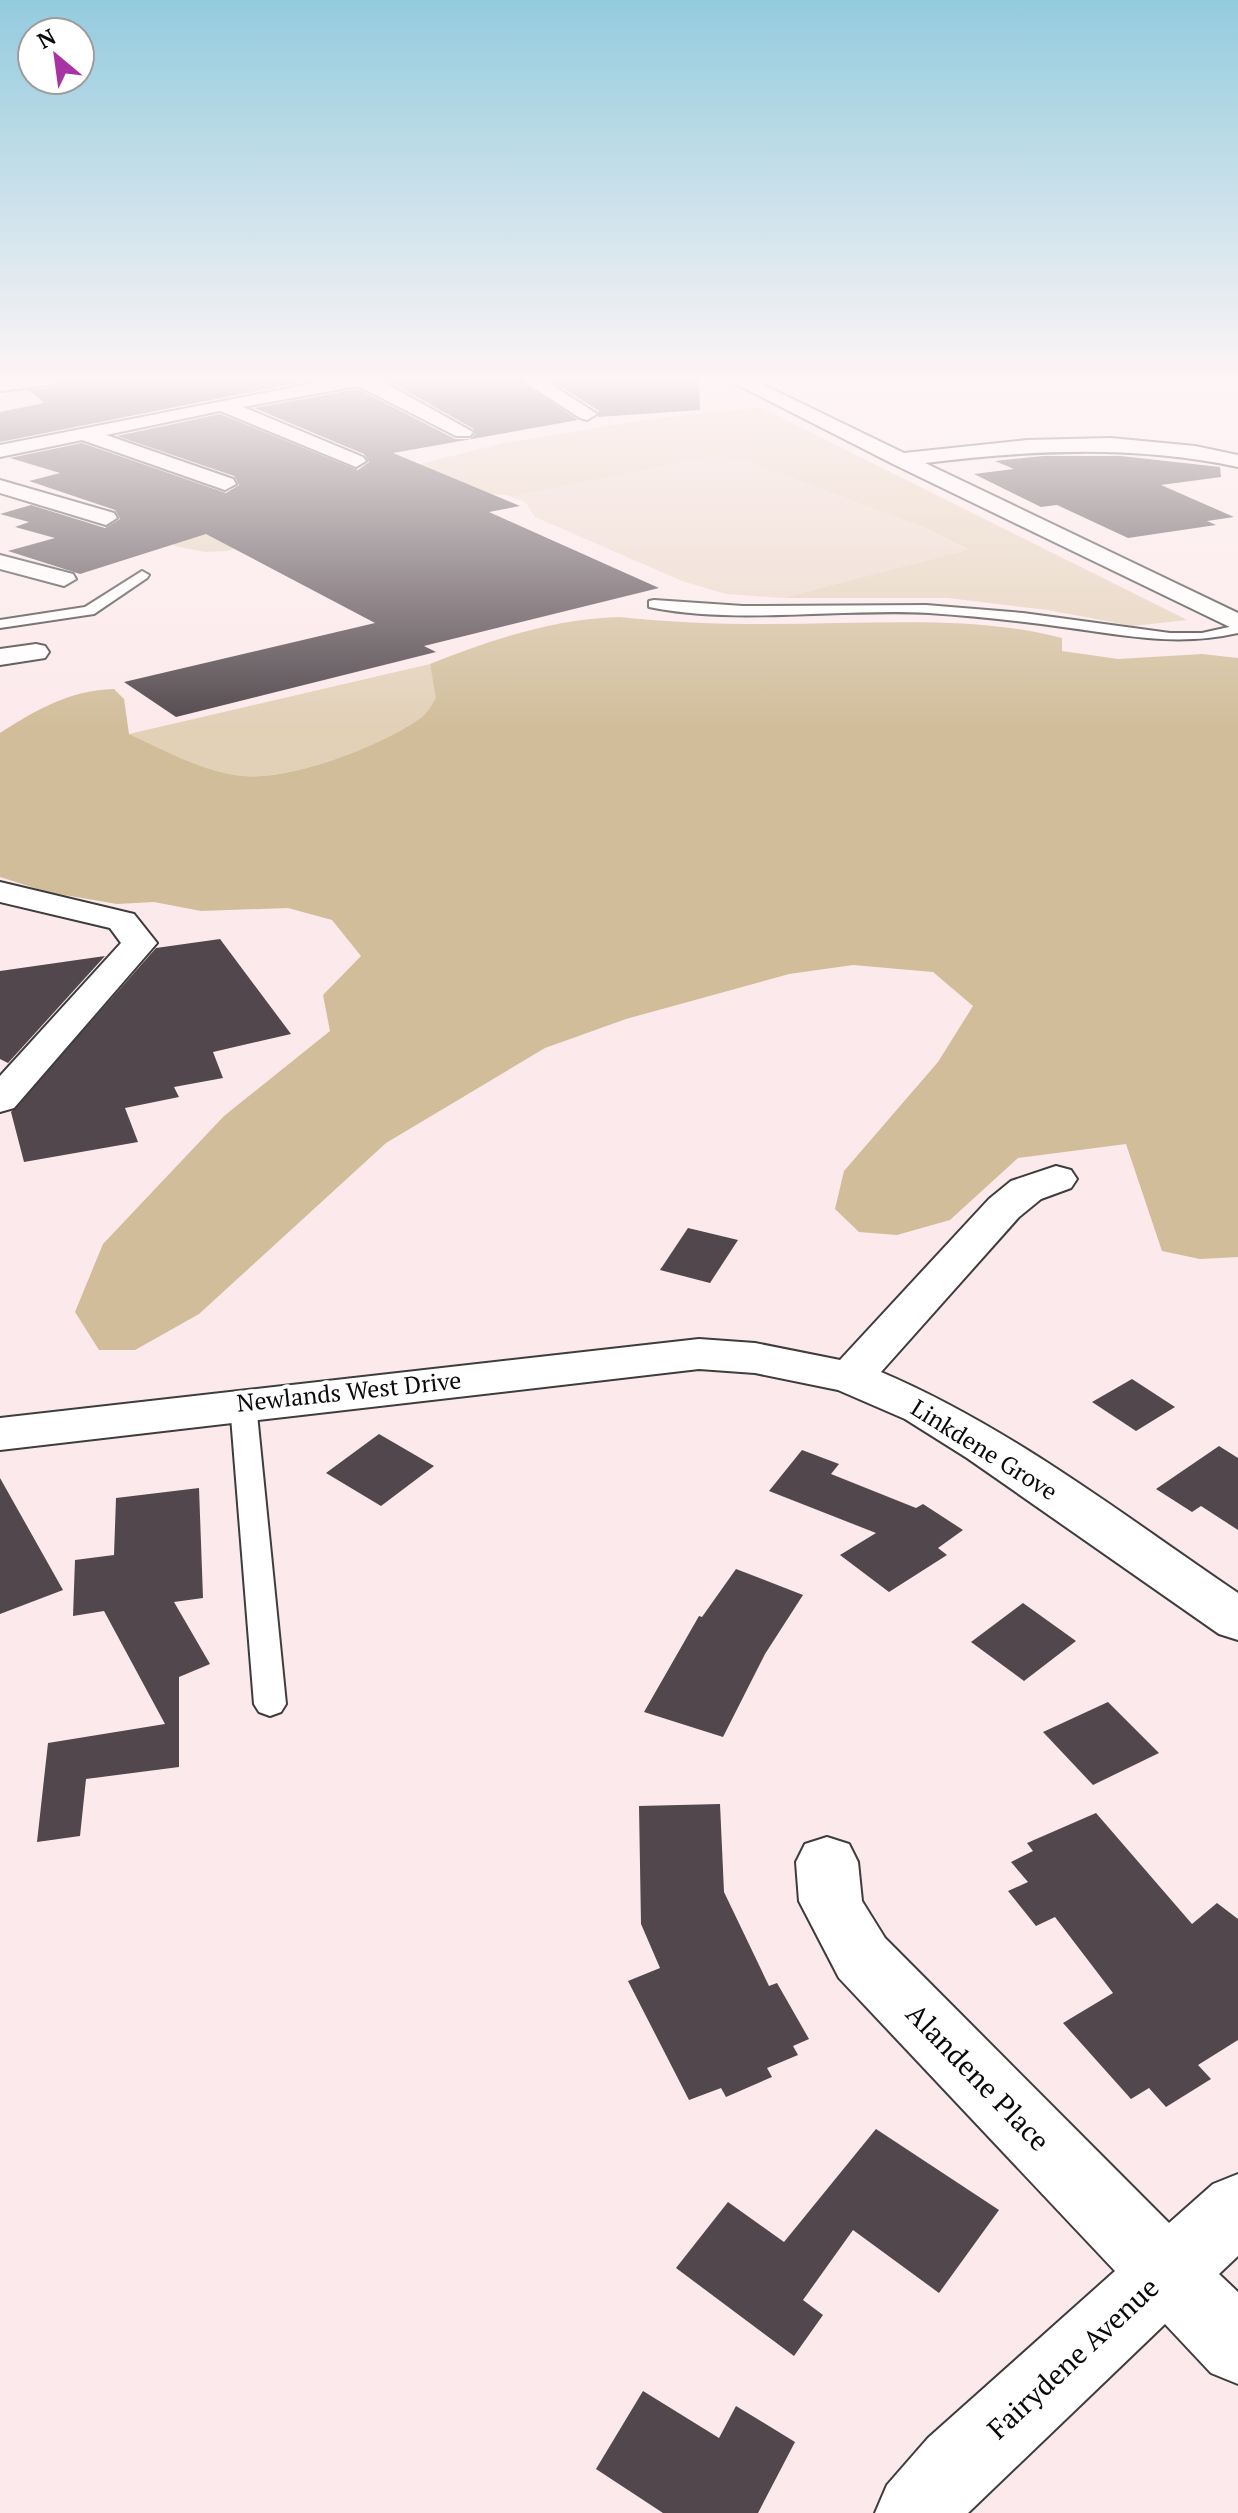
<svg xmlns="http://www.w3.org/2000/svg" width="1238" height="2513" viewBox="0 0 1238 2513" font-family="'PT Serif',serif">
<style>
.green{fill:#e2d0b7}
.forest{fill:#d1bd99}
.pitch{fill:#ead7c8}
.building{fill:#51474c}
.lines{fill:none;stroke-linecap:round;stroke-linejoin:round}
.lane-casing{stroke:#3d3d3d;stroke-width:4}
.street-casing{stroke:#3d3d3d;stroke-width:4}
.lane{fill:#fff;fill-rule:evenodd}
.street{fill:#fff;fill-rule:evenodd}
.labels{text-anchor:middle;stroke-width:8;stroke-linejoin:round;paint-order:stroke}
.street-label{font-size:24px;fill:#0a0a0a;stroke:#fff}
.near-street-label{font-size:28px;fill:#0a0a0a;stroke:#fff}
</style>
<rect width="100%" height="100%" fill="#fce9eb"/>
<g class="green">
<path d="M760 407 1187 620 1133 626 1048 610 948 598H783L967 549 925 528 743 460 714 456 512 497C477 480 273 539 226 551L205 552 174 546V536L233 512 499 444 644 420Z"/>
<path d="M430 664 437 698C432 704 428 712 422 717 384 745 291 781 243 776 203 772 165 751 129 734Z"/>
</g>
<path class="forest" d="M619 617C692 625 765 625 838 623 913 622 989 619 1062 638V651L1118 659 1202 654 1238 658V1257L1200 1259 1162 1251 1126 1144 1018 1158 950 1220 897 1235 859 1232 835 1209 844 1171 938 1062 973 1006 933 972 853 965 789 974 626 1019 545 1048 386 1143 199 1314 135 1350H99L75 1312 103 1244 224 1116 330 1031 323 995 361 956 332 920 288 908 201 911 154 902 117 904 47 892 0 877V733C36 710 70 690 114 689L124 699 129 734C166 751 203 772 243 776 291 781 384 745 422 717 428 712 432 704 436 698L430 664C490 640 553 619 619 617Z"/>
<path class="pitch" d="M714 456 743 460 925 528 968 550 783 598 726 594 682 581 535 517 526 503 512 497Z"/>
<g class="building">
<path d="M62 379H317L0 442V412L44 403 29 390 50 388Z"/>
<path d="M385 379H517L578 420 393 453 520 506 489 512 659 588 424 646 436 652 176 717 124 682 375 623 206 534 80 574 8 551 55 538 15 527 29 522 0 514 31 505 105 528 120 519 115 510 29 481 60 473 10 458 82 443 226 493 239 485 234 476 117 436 220 414 358 470 369 462 364 454 254 408 358 389 455 439H470L475 434 474 429Z"/>
<path d="M549 379H699L700 410 598 417 599 411Z"/>
<path d="M1043 456H1121L1220 467 1221 477 1161 485 1234 517 1207 521 1216 525 1128 538 1057 505 1041 507 974 474 1014 469 995 461Z"/>
<path d="M220 939 291 1034 213 1052 223 1078 174 1087 179 1097 125 1108 138 1142 24 1162 11 1112 156 948Z"/>
<path d="M105 956 8 1063 0 1059V971Z"/>
<path d="M688 1228 738 1240 710 1283 660 1270Z"/>
<path d="M1132 1379 1175 1407 1136 1431 1092 1402Z"/>
<path d="M379 1434 434 1466 381 1506 326 1473Z"/>
<path d="M1219 1446 1238 1458V1530L1201 1506 1192 1512 1156 1489Z"/>
<path d="M802 1450 839 1464 831 1474 916 1508 923 1504 963 1530 938 1548 947 1555 889 1592 840 1555 876 1533 769 1491Z"/>
<path d="M0 1478 63 1590 0 1614Z"/>
<path d="M199 1488 203 1598 174 1602 210 1664 179 1677V1767L86 1779 80 1836 37 1842 48 1743 165 1724 104 1611 73 1616 75 1560 114 1555 116 1498Z"/>
<path d="M736 1569 803 1595 765 1654 723 1737 644 1712 699 1616 702 1617Z"/>
<path d="M1023 1603 1076 1641 1024 1681 971 1642Z"/>
<path d="M1108 1702 1159 1753 1093 1785 1043 1732Z"/>
<path d="M720 1804 724 1892 769 1986 777 1983 809 2039 793 2046 798 2055 767 2068 772 2077 726 2097 721 2088 689 2100 628 1981 660 1968 641 1924 639 1806Z"/>
<path d="M1096 1813 1192 1924 1217 1903 1238 1919V2040L1198 2065 1211 2079 1166 2107 1149 2088 1131 2099 1063 2023 1113 1993 1055 1917 1036 1926 1008 1891 1028 1882 1011 1862 1033 1851 1027 1843Z"/>
<path d="M876 2129 999 2210 939 2293 853 2230 803 2300 823 2315 794 2356 676 2268 728 2202 784 2242Z"/>
<path d="M643 2391 719 2438 736 2406 795 2442 758 2513H663L596 2469Z"/>
</g>
<g class="lines">
<defs>
<g id="lane">
<path d="M142 571 149 575 147 578 94 614 0 628V620L85 607Z"/>
<path d="M654 600 743 606 926 605 1023 613 1170 633H1202L1238 625V633C1177 647 1124 635 1063 627 1019 621 974 616 929 613 841 608 735 625 649 607V601Z"/>
<path d="M243 1396 252 1398 256 1404 286 1704 281 1712 270 1716 259 1712 254 1704 230 1404 234 1398Z"/>
</g>
<g id="street">
<path d="M0 379H59L50 385 0 391Z"/>
<path d="M335 379H378L473 432 470 436H456L358 386 243 407 363 457 366 461 356 467 220 411 106 435 233 479 236 484 225 490 82 440 0 457V445Z"/>
<path d="M520 379H543L597 414 587 420 580 418Z"/>
<path d="M726 379H751L904 453 1027 440 1111 438 1195 446 1238 455V467C1133 445 1031 450 925 463L1238 613V631L893 464Z"/>
<path d="M0 480 114 513 117 518 106 525 0 493Z"/>
<path d="M0 555 73 574 76 579 64 586 0 569Z"/>
<path d="M36 644 45 646 49 652 45 658 0 665V649Z"/>
<path d="M0 882 134 914 157 943 14 1108 0 1112V1076L121 943 110 928 0 902Z"/>
<path d="M1056 1166 1071 1170 1077 1179 1071 1188 1041 1199 1019 1217 881 1372C1010 1427 1123 1515 1238 1593V1640L1219 1634 967 1458 905 1419 838 1390 755 1373 699 1369 0 1450V1418L699 1339 755 1343 840 1360 989 1199 1011 1181Z"/>
<path d="M827 1837 849 1844 858 1862 862 1901 885 1938 1169 2223 1213 2184 1238 2174V2256L1219 2274 1238 2292V2384L1211 2373 1165 2324 968 2513H875L887 2485 928 2438 1115 2271 839 1978 799 1901 796 1862 805 1844Z"/>
</g>
</defs>
<use href="#lane" class="lane-casing"/>
<use href="#street" class="street-casing"/>
<use href="#lane" class="lane"/>
<use href="#street" class="street"/>
</g>
<linearGradient id="sky" x2="0" y2="1"><stop stop-color="#93cbde"/><stop offset="0.52" stop-color="#fef5f6"/><stop offset="1" stop-color="#fef5f6" stop-opacity="0"/></linearGradient>
<rect width="1238" height="731" fill="url(#sky)"/>
<g class="labels">
<g class="street-label">
<text transform="translate(349 1392) rotate(-6)" y="8">Newlands West Drive</text>
<text transform="translate(984 1450) rotate(32)" y="8">Linkdene Grove</text>
</g>
<g class="near-street-label">
<text transform="translate(978 2077) rotate(46)" y="10">Alandene Place</text>
<text transform="translate(1073 2358) rotate(-43)" y="10">Fairydene Avenue</text>
</g>
</g>
<g transform="translate(56 56) rotate(331)"><circle r="38" fill="#ffffff" stroke="#9d9d9d" stroke-width="2"/>
<path d="M0-6L14 30L0 20L-14 30Z" fill="#a833a3"/>
<text y="-12" font-size="22" font-weight="bold" text-anchor="middle" fill="#0a0a0a">N</text>
</g>
</svg>
